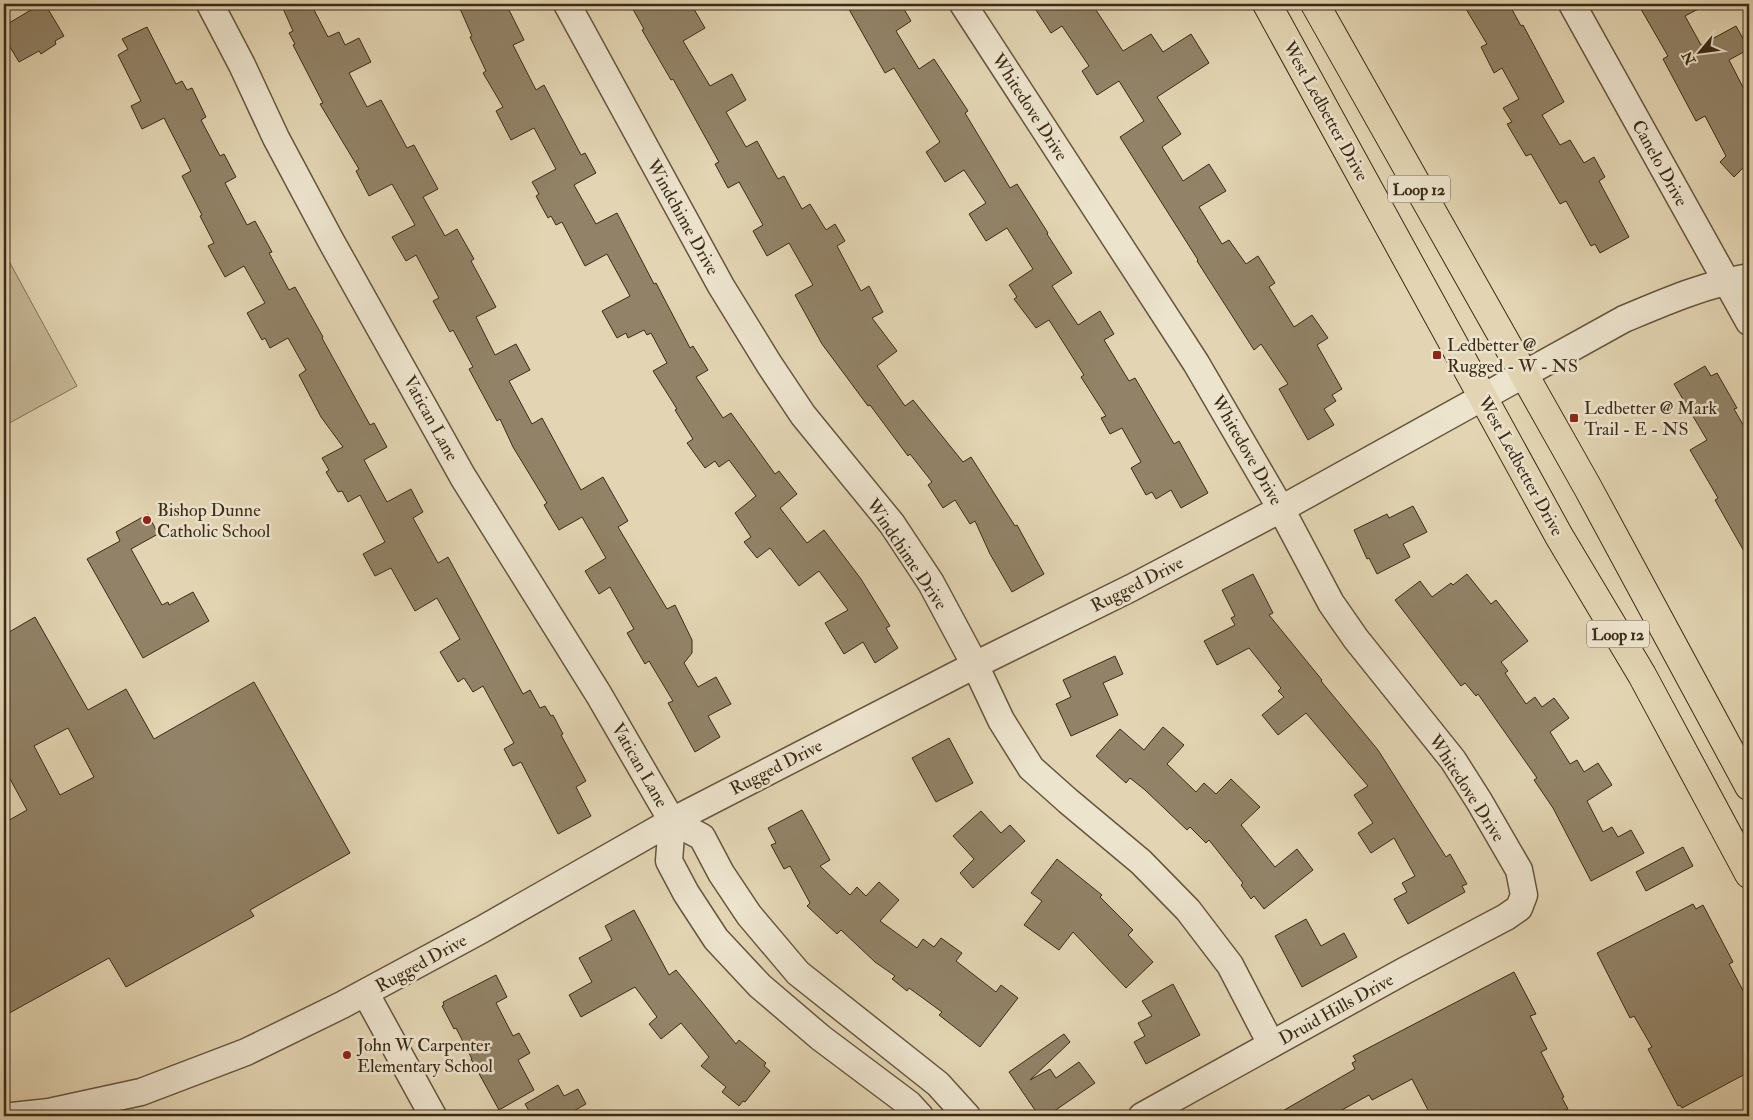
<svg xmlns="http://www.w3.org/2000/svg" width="1753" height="1120" viewBox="0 0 1753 1120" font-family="'IM FELL Double Pica',serif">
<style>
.green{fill:#c6b898;stroke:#807257}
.building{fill:#928368;stroke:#3b2b16;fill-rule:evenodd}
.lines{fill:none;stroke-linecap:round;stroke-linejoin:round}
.minor-casing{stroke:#65563d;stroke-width:29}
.major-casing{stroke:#3b2b16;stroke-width:30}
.minor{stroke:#ede4ce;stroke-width:26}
.major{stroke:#e3d5b3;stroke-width:28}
.poi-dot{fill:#8f2418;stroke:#ede4ce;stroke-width:2}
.labels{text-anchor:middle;stroke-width:5;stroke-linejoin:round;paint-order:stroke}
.shield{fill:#ede4ce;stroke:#70624d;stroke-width:1}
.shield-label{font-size:16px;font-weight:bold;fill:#3b2b16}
.street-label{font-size:18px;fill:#3b2b16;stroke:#ede4ce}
.poi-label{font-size:18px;fill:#3b2b16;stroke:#ede4ce;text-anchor:start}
</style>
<rect width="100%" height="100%" fill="#e3d5b3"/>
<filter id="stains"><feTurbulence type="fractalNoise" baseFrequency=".004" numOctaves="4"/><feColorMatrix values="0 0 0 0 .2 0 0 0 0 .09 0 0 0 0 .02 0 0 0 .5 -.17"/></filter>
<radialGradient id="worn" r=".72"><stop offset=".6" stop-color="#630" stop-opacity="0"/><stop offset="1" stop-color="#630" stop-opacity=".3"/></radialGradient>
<path class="green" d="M4 252 77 386 4 426Z"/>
<g class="building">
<path d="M41 4H45L64 36 55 41 56 44 41 54 39 51 19 62 4 37V26Z"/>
<path d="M281 4H311L328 37 339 32 345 45 359 38 371 62 349 73 367 107 381 100 407 148 414 145 438 189 423 197 445 236 457 229 474 259 471 261 496 307 476 317 495 355 516 344 530 370 509 381 532 424 542 418 581 490 603 477 628 521 618 527 667 609 675 605 692 640V653L684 663 698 687 716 677 731 704 708 716 720 737 695 752 668 703 673 701 649 661 645 664 627 633 634 629 610 587 599 594 585 571 606 558 582 517 559 530 544 505 547 503 513 447 500 419 497 421 469 369 473 367 453 330 450 332 433 301 439 298 416 255 406 261 392 237 415 225 392 184 369 196 356 171 359 169 320 104 323 103 293 45 295 44 289 33 293 31Z"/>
<path d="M458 4H506L524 40 513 45 536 90 544 85 581 155 585 153 596 173 574 185 596 224 617 213 654 284 656 283 690 348 693 346 708 370 696 377 723 418 731 413 775 474 779 471 797 494 780 508 807 543 824 530 861 579 890 626 886 628 898 648 875 663 863 642 844 654 825 623 848 610 819 571 799 586 770 548 757 558 744 542 751 537 735 513 756 496 729 460 719 467 715 461 705 468 687 443 693 439 675 410 677 409 653 371 667 363 651 333 647 335 644 330 628 338 626 333 617 338 602 311 630 296 607 254 585 266 562 222 556 225 551 216 548 218 536 196 539 194 532 182 556 169 534 128 511 140 496 111 503 107 483 73 486 71 470 37 472 36Z"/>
<path d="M630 4H691L705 28 683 41 710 86 732 74 746 100 726 112 746 147 757 141 778 179 784 176 802 209 810 204 826 230 835 224 845 241 837 246 861 291 869 286 883 312 872 318 897 351 877 366 905 406 913 400 963 462 971 457 1015 526 1017 525 1044 574 1012 592 990 554 975 521 970 524 955 500 943 508 928 485 932 482 910 454 908 456 870 405 868 406 822 344 795 295 813 285 789 243 767 256 753 231 763 225 739 182 728 188 715 164 719 162 673 79 671 80 642 30 644 29Z"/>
<path d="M846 4H901L911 21 896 31 919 69 934 59 968 111 965 113 1010 188 1017 184 1048 233 1047 234 1072 273 1052 286 1078 325 1100 311 1114 334 1104 340 1129 381 1135 378 1174 444 1179 441 1208 493 1181 508 1171 490 1156 499 1152 492 1146 495 1131 468 1141 462 1122 428 1110 434 1101 418 1106 416 1081 377 1084 375 1049 320 1036 328 1014 299 1017 297 1009 285 1033 269 1007 228 986 241 969 214 986 203 964 170 945 182 926 152 940 142 894 68 885 73Z"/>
<path d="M1032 4H1092L1123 51 1151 34 1163 52 1191 34 1209 63 1157 97 1181 134 1162 147 1183 181 1209 164 1226 191 1199 207 1222 244 1229 240 1246 264 1258 256 1275 283 1269 287 1294 327 1312 315 1328 338 1317 345 1342 389 1332 395 1336 401 1324 409 1334 425 1308 440 1279 389 1288 384 1261 344 1254 350 1197 261 1198 260 1120 137 1144 121 1119 81 1097 95 1082 71 1089 66 1062 26 1051 33Z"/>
<path d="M1463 4H1509L1521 26 1523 25 1564 102 1542 115 1560 145 1570 140 1584 163 1594 157 1605 177 1599 181 1629 237 1600 253 1595 244 1591 246 1566 201 1560 204 1531 154 1526 156 1507 124 1512 122 1503 108 1519 99 1502 68 1494 73 1481 47 1487 44Z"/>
<path d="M1638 4H1708L1685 16 1701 45 1736 26 1749 49 1729 60 1749 99V162L1734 177 1720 162 1726 156 1705 116 1696 121 1663 59 1668 56Z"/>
<path d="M147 27 176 84 182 81 187 90 192 88 206 117 201 120 220 156 224 154 236 177 225 183 247 225 255 221 272 252 269 253 289 290 295 287 323 337 322 338 370 425 374 423 387 447 364 460 387 502 411 489 423 512 413 518 438 563 448 557 523 694 530 690 540 708 545 706 551 716 553 715 563 734 561 735 586 781 576 787 591 816 558 834 521 762 513 766 504 749 514 743 483 686 473 692 464 678 458 682 440 652 460 639 437 598 415 611 391 568 375 576 363 554 385 542 360 495 348 502 342 491 338 492 326 472 329 470 322 458 343 447 321 417 299 375 306 370 288 338 270 348 265 338 262 340 247 313 265 303 244 266 225 277 208 246 214 243 200 216 202 215 182 176 191 171 164 118 142 129 131 106 141 101 118 55 128 49 122 39Z"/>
<path d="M1705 366 1711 376 1717 373 1737 408 1734 409 1749 435V560L1715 500 1718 498 1690 450 1707 440 1674 384Z"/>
<path d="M1413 506 1427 532 1403 544 1410 557 1377 574 1369 558 1367 559 1354 530 1387 514 1389 518Z"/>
<path d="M148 514 158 534 131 549 162 605 168 602 169 605 193 592 209 621 143 658 87 559 120 541 116 532Z"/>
<path d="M1253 574 1273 613 1269 615 1322 680 1321 681 1378 750 1446 857 1450 854 1467 884 1462 886 1465 892 1408 924 1394 899 1407 892 1402 883 1415 876 1394 838 1371 853 1358 833 1373 823 1354 795 1368 786 1306 713 1278 735 1262 715 1284 697 1278 691 1281 688 1249 648 1217 665 1204 641 1235 625 1231 618 1235 616 1222 590Z"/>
<path d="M1467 574 1491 604 1496 600 1528 641 1501 662 1508 671 1505 673 1526 704 1535 697 1542 707 1554 698 1569 718 1550 732 1570 764 1577 760 1584 772 1598 763 1612 785 1587 801 1603 832 1612 827 1618 837 1631 830 1644 853 1591 881 1553 808 1534 780 1537 778 1478 694 1476 696 1465 683 1461 686 1395 600 1420 581 1432 597 1451 583 1453 585Z"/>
<path d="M35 617 88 710 126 689 154 739 254 682 350 853 250 910 254 916 126 987 109 958 4 1016V823L27 810 4 768V635ZM68 728 94 777 60 795 34 746Z"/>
<path d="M1115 656 1123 674 1103 683 1118 715 1071 736 1056 704 1071 697 1063 680Z"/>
<path d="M1163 727 1184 745 1167 764 1196 792 1204 783 1216 794 1231 779 1260 807 1241 825 1275 867 1297 849 1313 870 1264 909 1254 896 1251 899 1241 885 1243 883 1209 840 1206 843 1190 827 1187 830 1145 790 1130 778 1126 783 1096 756 1120 729 1144 750Z"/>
<path d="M949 738 973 783 936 802 912 758Z"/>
<path d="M802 810 830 860 820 866 850 895 857 887 866 896 879 882 899 900 880 921 917 948 923 939 934 947 941 938 962 953 956 961 996 992 1001 985 1018 998 980 1047 939 1015 942 1012 909 988 907 991 892 979 895 976 875 962 841 930 837 934 807 906 810 903 790 866 784 869 771 845 776 843 768 828Z"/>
<path d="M981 811 1001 833 1010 825 1025 841 973 888 960 873 974 859 953 836Z"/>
<path d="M1683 847 1693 866 1646 891 1636 872Z"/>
<path d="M1057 859 1102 895 1100 897 1133 930 1128 935 1153 962 1126 988 1073 932 1059 950 1024 925 1042 901 1031 893Z"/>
<path d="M1693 904 1696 909 1703 905 1733 962 1729 964 1749 1002V1072L1682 1108 1680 1105 1678 1106 1648 1049 1652 1047 1634 1016 1630 1018 1597 953Z"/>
<path d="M634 910 669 975 676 970 736 1044 739 1040 766 1063 764 1066 770 1071 745 1102 743 1101 739 1106 722 1092 726 1087 701 1066 709 1057 681 1023 661 1039 649 1024 657 1017 635 987 581 1017 569 995 592 982 579 958 612 940 605 926Z"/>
<path d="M1306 919 1321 946 1344 933 1357 957 1302 987 1275 936Z"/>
<path d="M1514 972 1536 1014 1530 1016 1547 1049 1541 1052 1564 1097 1562 1098 1568 1109 1554 1116H1431L1412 1079 1372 1100 1369 1095 1331 1116H1274L1355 1069 1352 1063 1356 1061 1353 1056Z"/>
<path d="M496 975 507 997 496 1003 513 1036 519 1033 530 1053 518 1060 534 1090 499 1110 471 1059H472L456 1028 454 1029 442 1006 444 1005 443 1002Z"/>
<path d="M1173 984 1200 1035 1146 1064 1134 1042 1145 1036 1138 1023 1152 1016 1142 1001Z"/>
<path d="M1064 1034 1070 1042 1030 1080 1050 1069 1056 1078 1079 1062 1095 1083 1047 1116H1039L1009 1072Z"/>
<path d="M558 1085 564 1096 578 1089 586 1104 565 1116H532L525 1104Z"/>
</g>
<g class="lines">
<defs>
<g id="minor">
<path d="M210 4 242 65 276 138 331 241 463 477 599 695 672 821 702 837 721 873 749 915 798 973 938 1084 967 1116"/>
<path d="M567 4 721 286 769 364 803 415 892 524 931 583 975 665 1001 720 1031 768 1068 801 1141 862 1188 910 1230 965 1271 1044"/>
<path d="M963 4 1196 363 1281 509 1331 603 1356 639 1453 760 1479 801 1519 870 1524 895 1519 908 1506 917 1404 971 1142 1116"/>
<path d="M1572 4 1749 322"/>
<path d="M672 821 669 861 686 893 716 939 760 986 821 1038 909 1104 920 1116"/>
<path d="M366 994 433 1116"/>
<path d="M12 1116 49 1112 141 1092 246 1052 342 1005 481 930 672 821 975 665 1131 588 1281 509 1624 319C1667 301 1703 285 1749 277"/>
</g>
<g id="major">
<path d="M1267 4 1559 536 1642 675 1749 874"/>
<path d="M1315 4 1588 488 1749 786"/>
</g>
</defs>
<use href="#minor" class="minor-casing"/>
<use href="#major" class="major-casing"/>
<use href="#minor" class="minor"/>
<use href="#major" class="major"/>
</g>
<g class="poi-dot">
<rect x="1432" y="350" width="10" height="10" rx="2.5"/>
<rect x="1569" y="413" width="10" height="10" rx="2.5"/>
<circle cx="147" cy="520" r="5"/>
<circle cx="347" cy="1055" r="5"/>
</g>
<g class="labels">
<g class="shield">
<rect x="1388" y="175.5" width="62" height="27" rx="4"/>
<rect x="1587" y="620.5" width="62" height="27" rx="4"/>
</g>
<g class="shield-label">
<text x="1419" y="195">Loop 12</text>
<text x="1618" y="640">Loop 12</text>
</g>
<g class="street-label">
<text transform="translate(1030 107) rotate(57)" y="6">Whitedove Drive</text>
<text transform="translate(1326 111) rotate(61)" y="6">West Ledbetter Drive</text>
<text transform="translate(1660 163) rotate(61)" y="6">Canelo Drive</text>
<text transform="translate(683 217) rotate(61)" y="6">Windchime Drive</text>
<text transform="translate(431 418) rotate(61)" y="6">Vatican Lane</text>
<text transform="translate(1247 450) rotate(60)" y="6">Whitedove Drive</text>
<text transform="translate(1521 466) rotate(61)" y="6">West Ledbetter Drive</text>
<text transform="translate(907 554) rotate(56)" y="6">Windchime Drive</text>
<text transform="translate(1137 584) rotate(-27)" y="6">Rugged Drive</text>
<text transform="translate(640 765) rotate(60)" y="6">Vatican Lane</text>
<text transform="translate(776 767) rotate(-27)" y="6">Rugged Drive</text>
<text transform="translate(1467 788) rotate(57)" y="6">Whitedove Drive</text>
<text transform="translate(421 963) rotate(-29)" y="6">Rugged Drive</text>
<text transform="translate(1336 1009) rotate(-29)" y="6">Druid Hills Drive</text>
</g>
<g class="poi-label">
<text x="1447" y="351">Ledbetter @<tspan x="1447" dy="21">Rugged - W - NS</tspan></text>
<text x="1584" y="414">Ledbetter @ Mark<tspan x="1584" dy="21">Trail - E - NS</tspan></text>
<text x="157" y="516">Bishop Dunne<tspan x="157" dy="21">Catholic School</tspan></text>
<text x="357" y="1051">John W Carpenter<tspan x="357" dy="21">Elementary School</tspan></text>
</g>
</g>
<rect width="1753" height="1120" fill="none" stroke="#e3d5b3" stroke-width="20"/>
<rect x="5" y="5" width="1743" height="1110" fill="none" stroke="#3b2b16" stroke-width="2.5"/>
<rect x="10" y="10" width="1733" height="1100" fill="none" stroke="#3b2b16"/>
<g transform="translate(1700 52) rotate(241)" stroke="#ede4ce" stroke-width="4" paint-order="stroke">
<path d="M0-4L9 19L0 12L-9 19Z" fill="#3b2b16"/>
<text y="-8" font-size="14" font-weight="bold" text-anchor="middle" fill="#3b2b16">N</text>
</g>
<rect width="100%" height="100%" filter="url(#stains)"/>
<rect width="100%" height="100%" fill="url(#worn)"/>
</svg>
